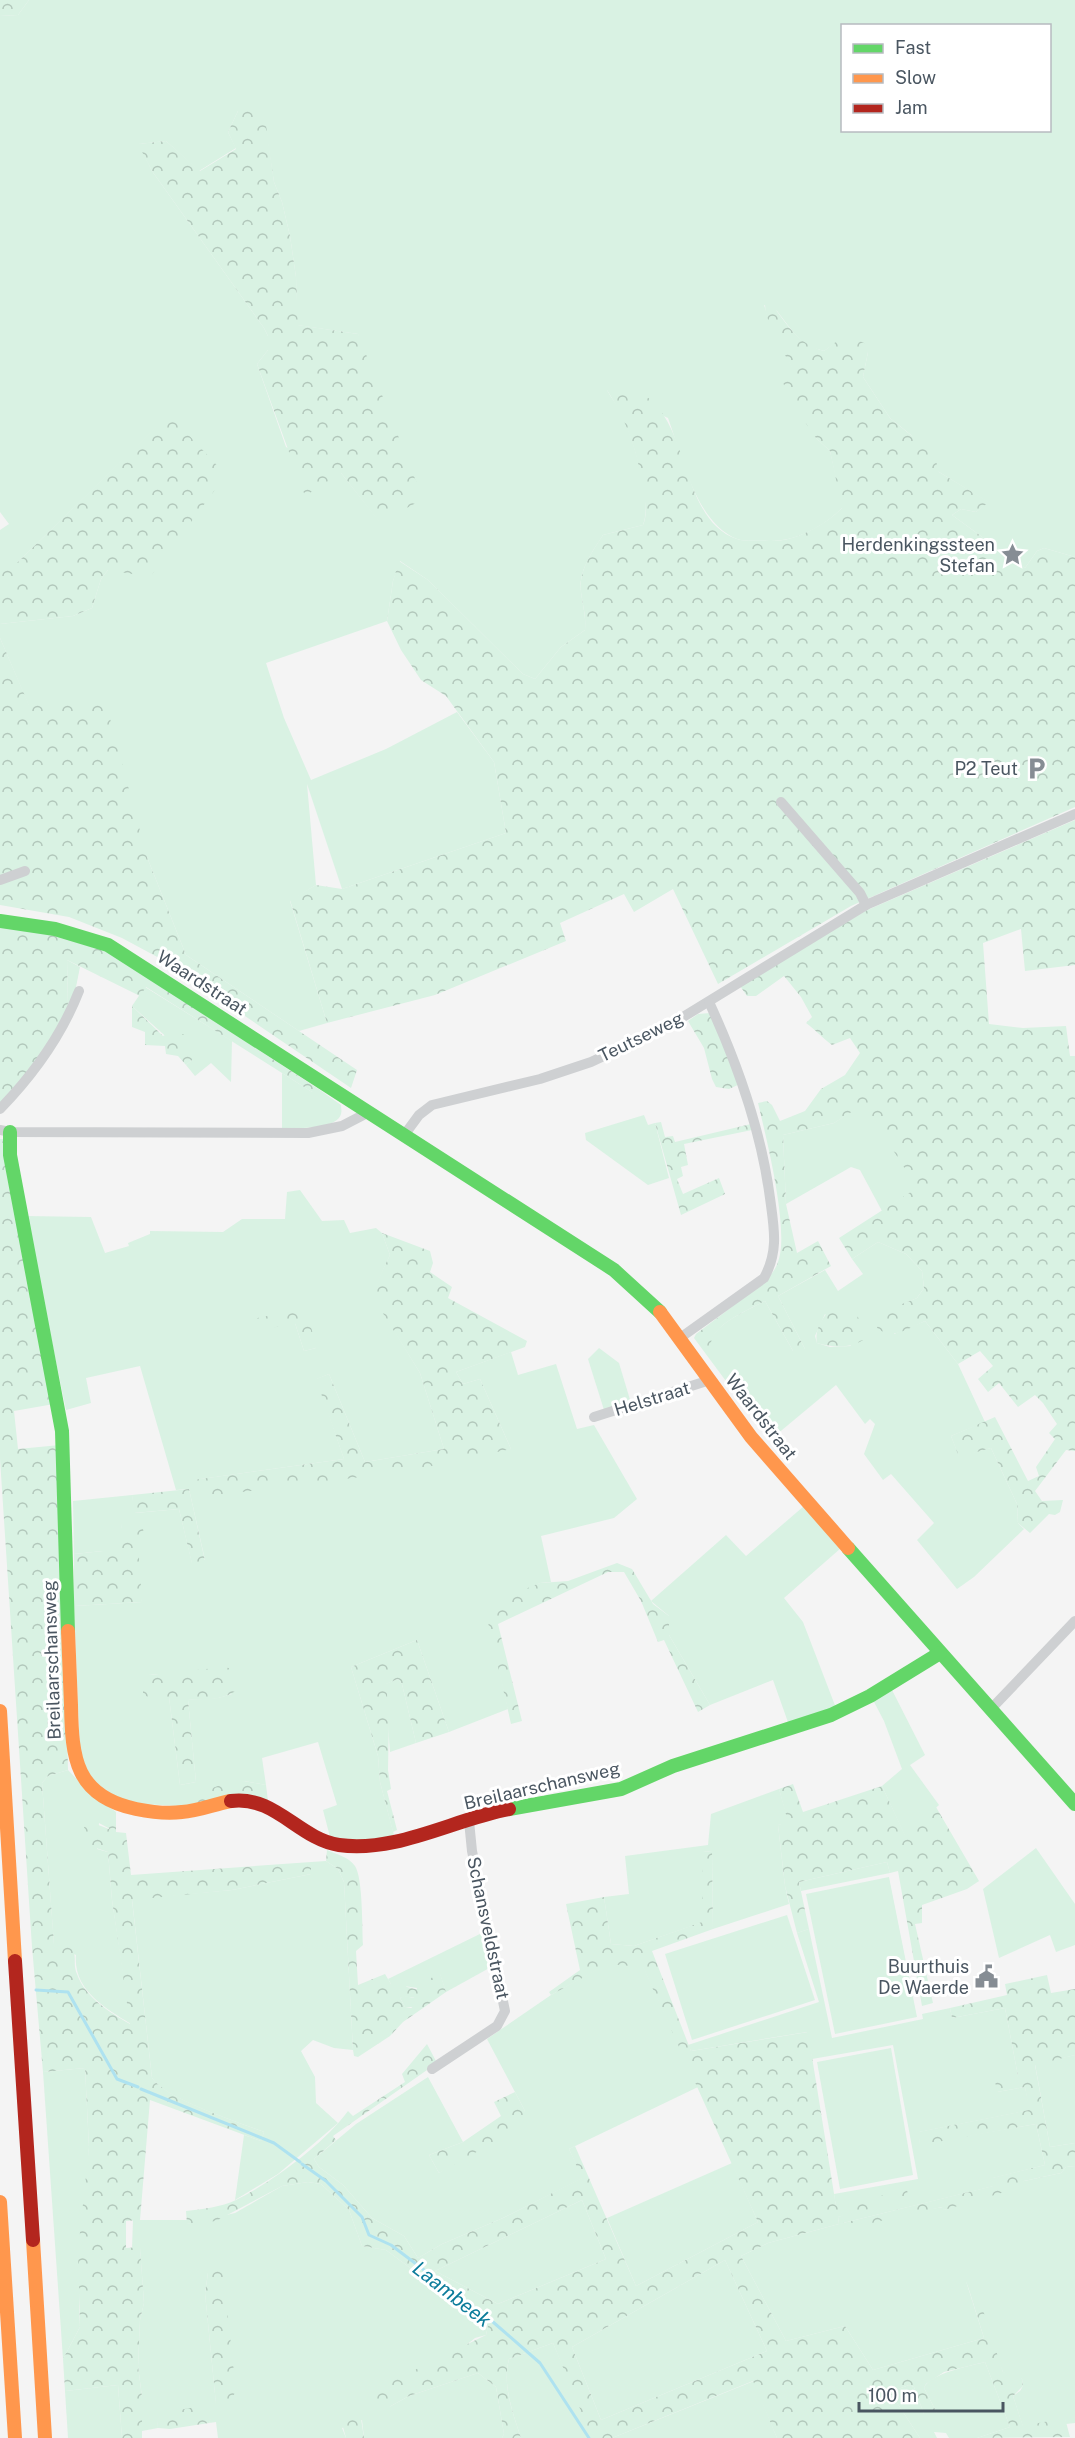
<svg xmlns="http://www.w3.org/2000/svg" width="1075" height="2438" viewBox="0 0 1075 2438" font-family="'Public Sans',sans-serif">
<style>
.green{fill:#d9f2e3;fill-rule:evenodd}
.forest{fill:url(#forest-crowns);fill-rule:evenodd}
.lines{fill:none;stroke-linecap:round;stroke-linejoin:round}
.stream{stroke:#aee2f0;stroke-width:3}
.street{stroke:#ced0d2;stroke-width:10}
.fast{stroke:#63d668;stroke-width:14}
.slow{stroke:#ff974d;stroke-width:14}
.jam{stroke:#b3261e;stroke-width:14}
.labels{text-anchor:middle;stroke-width:6;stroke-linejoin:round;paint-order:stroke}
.poi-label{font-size:18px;fill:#4a5661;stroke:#fff;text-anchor:end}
.street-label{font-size:18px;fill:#4a5661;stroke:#fff}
.water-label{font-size:20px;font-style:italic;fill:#0c7c9b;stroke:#fff}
</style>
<defs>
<pattern id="forest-crowns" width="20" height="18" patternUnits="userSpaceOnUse" patternTransform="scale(1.5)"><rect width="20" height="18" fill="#d9f2e3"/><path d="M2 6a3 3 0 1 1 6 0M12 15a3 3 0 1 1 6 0" fill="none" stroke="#b2c7bb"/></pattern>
</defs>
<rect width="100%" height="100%" fill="#f4f4f4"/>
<g class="green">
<path d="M29 0H1075V557L1044 548 1037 551 1025 568 952 515 961 509 976 512 988 502 939 472 911 435 890 418 863 377 868 352 834 344 824 351 807 346 793 332 777 311 764 305 770 323 793 369 816 438 830 451 843 507C825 526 795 542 769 541 760 540 746 542 737 539 696 523 682 456 668 418L607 390C611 398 618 406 622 414 633 440 653 499 643 525L603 535C592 552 578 572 581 592 583 608 586 614 585 630L561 647 535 679 523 674 428 580 400 561 393 581 387 621 266 663 284 718 311 780 386 749 457 712 494 762 506 833 342 889 307 784 316 885 290 901 327 1023 299 1031 186 955 147 857 29 706 0 638V624L73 616 92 608 101 579 108 570 169 415 18 562H0V530L9 524 0 512V16L18 15ZM842 26H1050V130H842ZM238 111 264 118 274 182 282 202 290 236 296 277 297 325 358 334 380 522 341 473 286 447 257 364 268 350V336L264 328 152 171 139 144 166 141 199 171 236 148 228 132Z"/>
<path d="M67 960 80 967 76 987 68 1008Z"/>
<path d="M145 987 232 1041 231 1082 211 1063 195 1076 186 1065 192 1060 132 1006Z"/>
<path d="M282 1073 312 1092 317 1088 341 1105C341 1108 342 1111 341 1114 337 1130 295 1128 282 1128Z"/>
<path d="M864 1103 918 1188 882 1211 860 1170 851 1167 786 1204 783 1135 834 1123Z"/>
<path d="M644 1115 648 1125 655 1123 669 1178 648 1185 586 1140 585 1133Z"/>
<path d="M300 1190 322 1221 344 1220 350 1233 376 1228 382 1233 390 1255 372 1294 420 1373 444 1449 365 1462 329 1374 317 1379 344 1459 194 1480 511 1449 480 1379 463 1384 456 1372 511 1352 518 1375 556 1364 577 1429 594 1425 637 1499 614 1518 541 1536 551 1582 540 1583 486 1609 508 1709 449 1732 417 1640 351 1667 378 1756 380 1782 394 1835 368 1841 330 1837 323 1810 337 1805 318 1742 262 1758 266 1785 244 1781 195 1807 126 1803 95 1786 80 1754 74 1606 142 1602 121 1523 123 1535 103 1551 74 1554 73 1501 132 1495 135 1513 179 1509 192 1563 205 1560 189 1489 176 1490 140 1366 86 1378 91 1403 66 1410 26 1216 91 1217 105 1253 129 1246 128 1243 150 1234V1231L223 1232 242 1219H285L287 1192ZM295 1323 316 1348 304 1351ZM158 1674 232 1694 218 1698 188 1700 196 1782 180 1785 169 1697 149 1675Z"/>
<path d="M878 1242 906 1254 922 1271 924 1288 917 1298 903 1304 894 1334 925 1321 958 1364 985 1422 951 1436 959 1456 991 1448 1017 1504 1018 1523 1024 1529 974 1577 957 1589 917 1540 934 1523 891 1474 883 1480 864 1454 875 1424 870 1419 865 1424 836 1385 770 1440 763 1431 770 1425 710 1349C707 1326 747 1311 765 1301L793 1351 805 1349 778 1296 825 1270 838 1291 863 1274 852 1259ZM825 1314 851 1346 830 1347 817 1343 815 1336Z"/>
<path d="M599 1348 619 1363 631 1403 604 1410 588 1359Z"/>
<path d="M804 1506 841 1548 784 1598 803 1622 836 1708 789 1725 773 1680 710 1705 669 1635V1616L651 1601 726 1535 746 1556Z"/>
<path d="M398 1679 402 1684 416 1743 390 1752 385 1684Z"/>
<path d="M892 1690 925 1755 910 1765 939 1805 905 1836 882 1786 902 1769 884 1721 873 1700Z"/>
<path d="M68 1770 86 1789 116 1812 109 1813 110 1829 99 1823 97 1849 108 1852 112 1900 131 2024C105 2008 73 1990 76 1955L54 1945 42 1783 48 1776Z"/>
<path d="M779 1789 789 1823 778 1825 785 1886 789 1904 713 1929 712 1852 703 1851V1922L634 1946 611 1944 604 1897 629 1894 625 1856 708 1845 711 1814Z"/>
<path d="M1036 1848 1075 1904V1945L1056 1952 1050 1935 999 1958 983 1889Z"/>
<path d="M326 1861 338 1869 344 1882 353 2050 334 2048 313 2040 301 2051 315 2077 316 2103 338 2123 278 2174 235 2200 244 2135 261 2141 264 2132C238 2122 165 2099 152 2078L132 1899 232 1890 311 1874V1862Z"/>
<path d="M887 1862 890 1873 801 1891 799 1882Z"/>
<path d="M889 1877 917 2017 835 2034 806 1894Z"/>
<path d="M787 1915 815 2000 692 2040 665 1954Z"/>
<path d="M809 1929 832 2038 923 2019 922 2014 950 2008 952 2018 1005 2008 1018 2076 997 2092 1025 2087 1030 2110 919 2132 920 2144 1036 2124 1045 2165 993 2178 994 2186 839 2224 943 2207 944 2210 1024 2181 1061 2173 1066 2167 1075 2166V2423L1066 2424 1065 2419 1023 2427 1013 2396 1020 2391 1023 2386 1022 2379 1003 2372 966 2281 984 2338 873 2370 845 2326 786 2341 741 2256 768 2243 839 2224 838 2217 907 2191 836 2207 834 2194 918 2179 893 2045 812 2059 807 2032 691 2051 688 2045 819 2002 797 1933Z"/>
<path d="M486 1931 493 1966 446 1992 440 1974 428 1986 429 1997 416 2007H405L400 1998 404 1996 414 1998 417 1988 391 1984 388 1979Z"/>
<path d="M608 1963 643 1966 698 2087 569 2149 583 2178 503 2218 442 2244 418 2258 404 2236 372 2218 343 2185 319 2167 314 2159 356 2124 428 2077 463 2142 429 2155 439 2173 525 2111 487 2039 551 1995Z"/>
<path d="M891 2048 913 2175 840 2189 817 2062Z"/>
<path d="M1075 2055V2143L1050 2147 1035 2064Z"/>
<path d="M85 2068 89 2147 79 2307 80 2327 63 2359 43 2072Z"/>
<path d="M732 2163 758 2222 636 2286 607 2218Z"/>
<path d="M308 2182 321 2184 349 2210 362 2246 386 2250 488 2326 486 2335 475 2338 389 2407 409 2396 478 2373 496 2387 504 2434 502 2438H364L362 2420 342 2428 346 2438H218L216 2422 209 2423 212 2415 157 2414 158 2428 142 2431V2397L138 2366 140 2320 144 2303 140 2248H132L133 2220H187V2224L235 2213 282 2186ZM208 2273 216 2404 205 2293Z"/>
<path d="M582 2200 606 2259 498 2304 435 2271Z"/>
<path d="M725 2260 767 2351 601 2420 572 2347Z"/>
<path d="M553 2343 594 2437 592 2438H521C513 2413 502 2385 509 2359Z"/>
<path d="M985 2362 1010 2427 977 2438H949L946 2433 934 2432 937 2438H920L890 2392 909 2385 914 2387 924 2414 937 2413 924 2388C930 2373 970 2366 985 2362Z"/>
<path d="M754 2381 777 2438H612Z"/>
<path d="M118 2385 122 2438H68L65 2391Z"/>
</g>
<g class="forest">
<path d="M0 0H29L18 15 0 16Z"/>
<path d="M250 109 265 118 274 182 282 202 290 236 296 277 298 325 358 334 423 499 380 523 341 473 305 496 257 364 268 350V336L264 328 152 171 138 144 166 141 200 171 236 149 228 132 238 111Z"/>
<path d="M766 298C786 320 793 342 824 351 840 339 843 333 864 343L868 352 863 377 890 418 934 454 939 472 989 502 976 512 961 509 952 515 1025 568 1037 551 1044 548 1075 557V807L851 906 718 984 673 889 634 912 624 894 560 923 566 941 435 995 327 1023 290 900 316 885 342 889 506 833 494 762 446 696 421 680 401 650 387 621 393 581 399 561 428 580 523 674 535 679 561 647 585 630C586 613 583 608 581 592 578 571 592 552 603 535L643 525C648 513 645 502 643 489 638 453 627 421 607 390 613 389 623 386 629 388 694 407 675 518 737 539 746 542 760 540 770 541 795 542 825 525 842 508L830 451 816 438 792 403 780 376 792 368C784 351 760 316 766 298Z"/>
<path d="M169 414 226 475 150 577 108 570 101 579 92 608 73 616 0 624V562H18Z"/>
<path d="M0 638 29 705 104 696 147 857 186 955 357 1070 351 1088 161 959 122 938 69 917 0 905Z"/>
<path d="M1075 820V965L1025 971 1021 929 983 943 989 1024 1023 1028 1066 1026 1070 1056H1075V1451L1066 1450 1035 1491 1042 1501 1063 1500 1060 1512 1055 1515 1049 1514 1030 1533 1018 1523 1017 1504 991 1448 959 1457 951 1436 995 1417 1028 1481 1039 1476 1036 1467 1055 1439 1049 1433 1057 1424 1043 1403 1035 1395 1018 1407 999 1383 988 1392 978 1379 993 1366 980 1351 958 1364 925 1321C909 1328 892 1341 877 1328L882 1312 917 1298 924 1288 922 1271 906 1254 878 1242 852 1259 839 1238 917 1188 864 1104 834 1123 783 1135 786 1204 797 1253 818 1241 831 1266 778 1296 805 1349 806 1356 801 1358 793 1351 765 1301C747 1311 707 1326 711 1349L771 1424 763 1431 694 1338 696 1334 762 1284C769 1277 775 1271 778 1262 790 1231 766 1137 758 1103L767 1101 772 1105 780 1121 805 1111 821 1089 845 1075 860 1053 850 1038 832 1045C822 1038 816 1030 806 1023L812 1017 801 997 784 976 756 996H747L740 986 865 911Z"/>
<path d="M0 927 70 937 108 952 317 1088 316 1091 312 1092 146 987 140 996 67 960 68 1008 48 1048 0 1103Z"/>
<path d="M132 1006 163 1036 173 1031 185 1035 194 1052 192 1060 186 1065 178 1056 166 1054 165 1046 145 1045V1032L132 1027Z"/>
<path d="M710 1013 740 1084 729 1089 716 1087 712 1079 704 1048 688 1021 698 1014Z"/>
<path d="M661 1122 665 1137 673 1136 675 1142 751 1124 752 1130 684 1144 688 1165 681 1167 683 1176 677 1179 683 1194 719 1178 725 1194 681 1215 655 1123Z"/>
<path d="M0 1139H3L54 1404 14 1411 18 1449 60 1445 68 1770 48 1776 42 1783 54 1944 69 1943C79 1957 72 1961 77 1974 85 1997 109 2012 130 2024L112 1900 108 1852 90 1846 84 1827 93 1823 109 1829V1812H116V1832L126 1833 131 1875 311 1862V1874L232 1890 132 1900 152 2078C166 2099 238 2122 264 2132L261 2141 150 2100 140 2220 126 2221V2248L140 2247 144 2303 140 2320 138 2366 142 2397V2438H122L118 2385 65 2391 63 2359 80 2327 78 2251 89 2147 85 2068 43 2072 32 1947 0 1459Z"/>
<path d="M382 1233 430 1251 433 1263 430 1272 452 1287 448 1298 527 1341 525 1347 456 1372 463 1384 480 1379 511 1449 408 1471 196 1498 193 1480 344 1459 316 1379 329 1374 365 1462 444 1449 420 1373 371 1294 390 1255Z"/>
<path d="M832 1308C855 1308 861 1316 866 1338 851 1349 834 1348 817 1343 814 1330 823 1316 832 1308Z"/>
<path d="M300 1309H307L316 1348 304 1351 295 1323 256 1331 253 1319Z"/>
<path d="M189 1489 205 1561 192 1564 179 1509 134 1513 132 1495Z"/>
<path d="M142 1521 144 1536 138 1543 142 1602 74 1606V1554L103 1551V1535H122L121 1522Z"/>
<path d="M617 1563 632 1569 653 1604 669 1616V1635L710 1705 698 1712 664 1640 658 1642 641 1601 624 1572H608L498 1624 522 1721 511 1724 485 1609 496 1601 540 1583 568 1581Z"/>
<path d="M417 1640 449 1732 416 1743 402 1684 398 1679 386 1684 389 1715 388 1770 391 1789 387 1791 397 1830 393 1832 380 1782 378 1756 351 1667Z"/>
<path d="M225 1667 232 1669 238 1680 239 1688C225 1701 206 1699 188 1700L196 1782 180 1785 169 1697 149 1698 143 1694V1680L149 1675Z"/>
<path d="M244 1781 266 1785 268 1801 195 1807 196 1794 226 1783Z"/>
<path d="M793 1784 803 1812 882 1786 905 1835 936 1807 979 1881 967 1889 922 1905V1923L915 1924 933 2003 922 2006 898 1871 890 1873 887 1862 799 1882 809 1929 797 1933 785 1886 778 1825 788 1822 779 1789Z"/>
<path d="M327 1850C336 1854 349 1857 355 1866 363 1878 362 1928 363 1945L356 1951 358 1985 385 1974 391 1984 400 1981 407 1987 424 1991V1996C415 2001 408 1994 400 1998L405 2007 411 2008 428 1997 426 1981 440 1973 446 1992 403 2022 390 2036 358 2057 354 2056 353 2050 344 1882 338 1869 326 1861Z"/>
<path d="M703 1851 712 1852 713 1929 652 1951 691 2051 808 2032 836 2206 907 2190 909 2199 838 2217 839 2224 993 2186 992 2178 1045 2165 1036 2124 920 2145 918 2132 1029 2110 1025 2087 997 2092 995 2081 1018 2076 1005 2008 952 2018 950 2008 1007 1995 1005 1984 1047 1975 1051 1993 1075 1989V2055L1035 2065 1050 2147 1075 2143V2166L1066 2167 1061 2173 1024 2181 1018 2188 944 2210 942 2207 841 2230 839 2224 768 2243 741 2256 786 2341 845 2326 873 2370 984 2338 966 2280 973 2279 1003 2372 1015 2373 1022 2379 1023 2386 1013 2396 1023 2426 1065 2418 1070 2437 977 2438 1010 2427 985 2362 944 2372 926 2384 924 2388 937 2413 936 2420 932 2421 924 2414 914 2387 909 2385 890 2392 920 2438H777L753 2381 612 2438H592L553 2343 509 2359C502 2386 513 2413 521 2438H502L504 2434 496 2387 478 2373 409 2396 389 2407 374 2406 372 2398 382 2386 486 2335 488 2326 386 2250 362 2246 349 2210 321 2184 308 2182 282 2186 216 2221 187 2224 186 2211C203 2209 221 2207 236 2200 271 2183 325 2143 348 2111L353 2116 405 2082 402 2074 427 2044 437 2063 333 2136 336 2140 314 2159 319 2167 343 2185 372 2218 404 2236 418 2258 442 2244 503 2218 582 2178 569 2149 575 2146 636 2286 758 2222 643 1967 608 1964 551 1995 549 1992 580 1970 566 1904 604 1897 611 1944 634 1946 702 1922ZM582 2200 606 2259 498 2304 435 2271ZM725 2260 767 2351 601 2420 572 2347Z"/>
<path d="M515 2092 525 2111 514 2131 439 2173 429 2155 463 2142 501 2116 494 2102Z"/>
<path d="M212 2271H223L236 2391 228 2405 217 2404 215 2394 205 2293 208 2273Z"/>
<path d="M359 2406 364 2438H346L340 2416 345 2410Z"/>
<path d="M196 2407 208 2410 213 2415 209 2423 170 2429 158 2428 156 2414Z"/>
</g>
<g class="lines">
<g class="stream">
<path d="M36 1990 68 1992 117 2079 138 2087"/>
<path d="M141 2089 274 2143 300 2162"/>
<path d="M302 2164 326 2181 362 2217 369 2235 391 2245 493 2322 540 2363 589 2438"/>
</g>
<g class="street">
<path d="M781 802 860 893 866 905"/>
<path d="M0 880 25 871"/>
<path d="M0 1109C34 1074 61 1037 79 991"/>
<path d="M0 1130 10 1132 308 1133 342 1126 369 1112"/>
<path d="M405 1134 419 1115 432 1105 540 1079 591 1062 670 1025 866 905 1075 814"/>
<path d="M680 1338 764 1278C779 1251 774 1228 770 1198 761 1129 738 1065 709 1002"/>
<path d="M594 1417 710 1380"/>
<path d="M990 1710 1075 1621"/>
<path d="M432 2069 497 2026 505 2011 472 1851 469 1821"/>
</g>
<g class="fast">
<path d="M0 921 55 929 108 945 614 1270 660 1312"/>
<path d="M10 1132V1155L62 1431 68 1631"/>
<path d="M848 1548 1075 1804"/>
<path d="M509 1809 621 1789 673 1766 831 1715 870 1696 940 1653"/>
</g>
<g class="slow">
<path d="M660 1312 751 1437 848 1548"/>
<path d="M68 1631C69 1656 70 1680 71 1705 72 1758 75 1796 136 1809 151 1812 167 1814 182 1812 199 1811 214 1804 231 1801"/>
<path d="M0 1711 15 1961"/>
<path d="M0 2202 15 2438"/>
<path d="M33 2240 45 2438"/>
</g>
<g class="jam">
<path d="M231 1801C275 1795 299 1839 339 1845 397 1853 454 1819 509 1809"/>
<path d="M15 1961 33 2240"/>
</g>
</g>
<defs>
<symbol id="sight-bare" viewBox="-9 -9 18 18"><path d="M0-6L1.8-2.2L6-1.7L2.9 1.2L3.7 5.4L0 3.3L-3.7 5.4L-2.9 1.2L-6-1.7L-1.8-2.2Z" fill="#868d94" stroke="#fff" stroke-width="2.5" paint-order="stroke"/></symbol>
<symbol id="parking-bare" viewBox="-9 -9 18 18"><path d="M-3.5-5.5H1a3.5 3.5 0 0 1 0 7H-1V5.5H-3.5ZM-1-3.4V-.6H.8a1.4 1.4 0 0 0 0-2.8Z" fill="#868d94" stroke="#fff" stroke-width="2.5" paint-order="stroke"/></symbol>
<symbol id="civic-bare" viewBox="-9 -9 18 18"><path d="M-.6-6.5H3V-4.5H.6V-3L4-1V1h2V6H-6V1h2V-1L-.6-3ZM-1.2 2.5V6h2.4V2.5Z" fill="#868d94" stroke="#fff" stroke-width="2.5" paint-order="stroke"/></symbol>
</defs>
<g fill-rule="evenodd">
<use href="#sight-bare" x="996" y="538" width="33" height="33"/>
<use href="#parking-bare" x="1020" y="752" width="33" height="33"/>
<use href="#civic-bare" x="970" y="1960" width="33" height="33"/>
</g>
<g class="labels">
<g class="poi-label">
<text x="995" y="551">Herdenkingssteen<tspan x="995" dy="21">Stefan</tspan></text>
<text x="1018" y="775">P2 Teut</text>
<text x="969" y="1973">Buurthuis<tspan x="969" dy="21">De Waerde</tspan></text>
</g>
<g class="street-label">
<text transform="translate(202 983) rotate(33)" y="6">Waardstraat</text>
<text transform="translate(641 1037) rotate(-26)" y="6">Teutseweg</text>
<text transform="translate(652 1399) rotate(-17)" y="6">Helstraat</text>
<text transform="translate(761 1417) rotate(52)" y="6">Waardstraat</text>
<text transform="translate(52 1660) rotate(-92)" y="6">Breilaarschansweg</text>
<text transform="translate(542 1786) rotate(-13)" y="6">Breilaarschansweg</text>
<text transform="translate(488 1928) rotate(78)" y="6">Schansveldstraat</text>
</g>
<g class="water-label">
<text transform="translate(452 2294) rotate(38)" y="7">Laambeek</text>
</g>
</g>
<rect x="841" y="24" width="210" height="108" fill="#ffffff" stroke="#b7bbc0" stroke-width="1.5"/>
<rect x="853" y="44" width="30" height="9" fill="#63d668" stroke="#b7bbc0" stroke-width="1.5"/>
<text x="895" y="54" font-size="18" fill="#4a5661">Fast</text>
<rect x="853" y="74" width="30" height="9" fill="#ff974d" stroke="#b7bbc0" stroke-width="1.5"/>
<text x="895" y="84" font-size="18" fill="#4a5661">Slow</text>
<rect x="853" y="104" width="30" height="9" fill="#b3261e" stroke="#b7bbc0" stroke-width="1.5"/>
<text x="895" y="114" font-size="18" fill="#4a5661">Jam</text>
<path d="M859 2402v9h144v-9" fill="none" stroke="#4a5661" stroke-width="3"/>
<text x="868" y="2402" font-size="18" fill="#4a5661" stroke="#ffffff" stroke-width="4.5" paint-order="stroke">100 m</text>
</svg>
